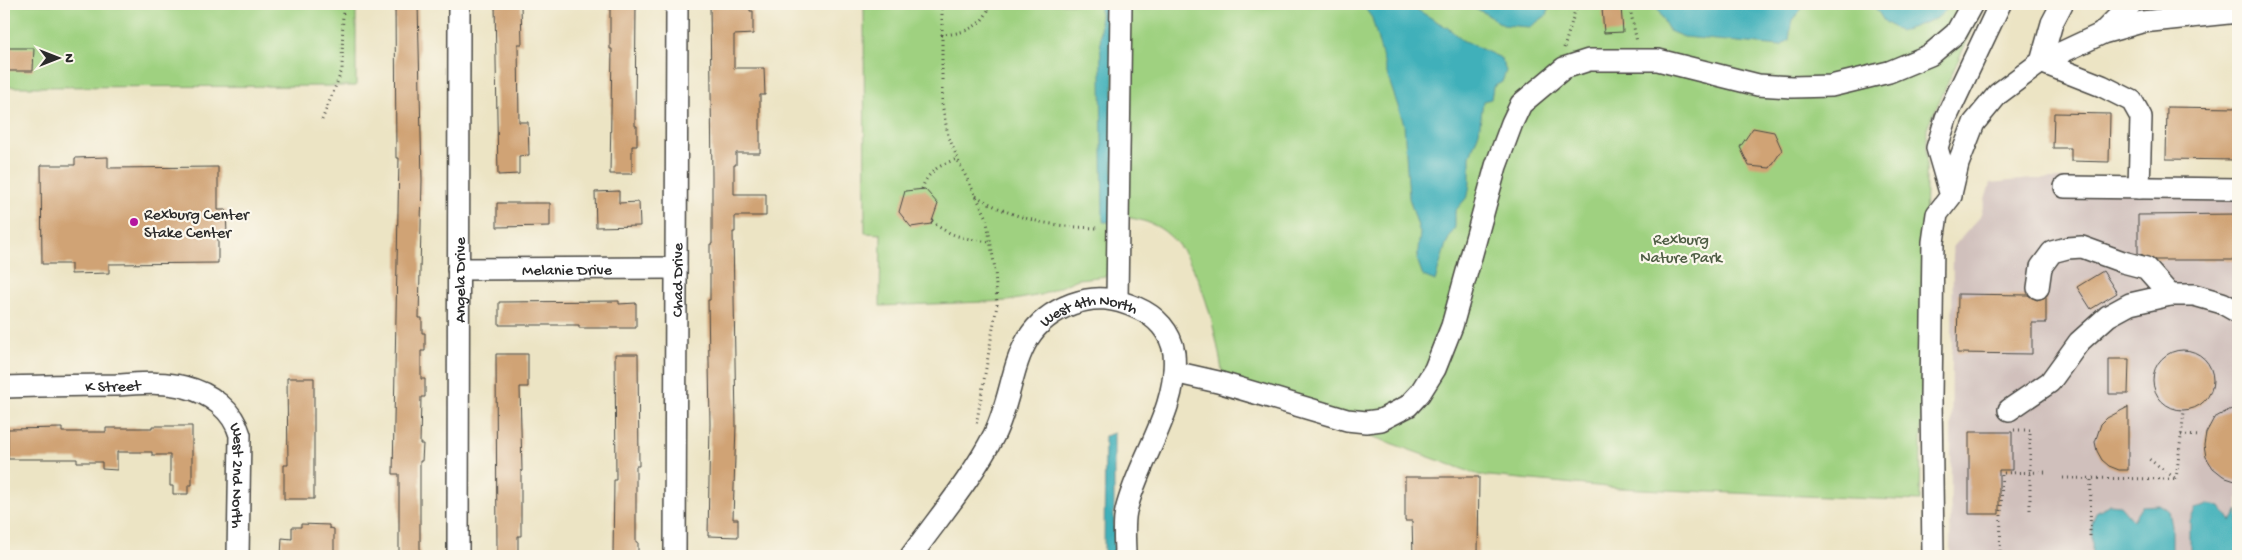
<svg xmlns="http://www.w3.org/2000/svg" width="2242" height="560" viewBox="0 0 2242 560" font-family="'Gochi Hand',sans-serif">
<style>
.industrial{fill:#d0c0bc}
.green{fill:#9fd180;stroke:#657e56}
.water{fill:#40b0ba;stroke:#366e72}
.building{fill:#d0a375}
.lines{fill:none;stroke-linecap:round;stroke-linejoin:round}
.minor-casing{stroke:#484742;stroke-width:24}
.path{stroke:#484742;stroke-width:3;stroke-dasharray:1 4;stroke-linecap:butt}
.minor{stroke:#fff;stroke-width:21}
.poi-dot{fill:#b5179e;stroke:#fbf7ec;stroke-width:2}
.labels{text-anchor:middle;stroke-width:4.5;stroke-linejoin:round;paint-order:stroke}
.poi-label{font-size:16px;fill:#2b2b2b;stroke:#fbf7ec;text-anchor:start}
.park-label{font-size:16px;fill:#4e5d44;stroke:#fbf7ec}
.street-label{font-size:16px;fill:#2b2b2b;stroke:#fbf7ec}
</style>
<rect width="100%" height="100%" fill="#fbf7ec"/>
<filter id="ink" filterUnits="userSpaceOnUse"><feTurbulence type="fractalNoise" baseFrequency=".02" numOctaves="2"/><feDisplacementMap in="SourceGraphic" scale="10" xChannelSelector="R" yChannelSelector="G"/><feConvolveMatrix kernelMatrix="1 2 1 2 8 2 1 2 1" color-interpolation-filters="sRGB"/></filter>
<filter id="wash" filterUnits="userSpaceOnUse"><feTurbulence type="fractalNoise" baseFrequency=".0096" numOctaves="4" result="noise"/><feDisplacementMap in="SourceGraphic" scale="20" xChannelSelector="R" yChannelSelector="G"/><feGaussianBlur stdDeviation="1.12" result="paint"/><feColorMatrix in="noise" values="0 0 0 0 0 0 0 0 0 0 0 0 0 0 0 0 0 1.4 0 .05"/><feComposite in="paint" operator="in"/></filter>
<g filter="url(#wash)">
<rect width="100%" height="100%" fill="#ece4c4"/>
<path class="industrial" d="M2032 179H2238V556H1950L1953 247 1980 217 1990 183Z"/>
<g class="green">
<path d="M12 4H356V86L4 87V10Z"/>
<path d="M864 4H1984L1927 128 1920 501 1618 488 1479 475 1224 383C1217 338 1203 260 1164 231 1151 221 1133 218 1117 216V275L1078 279 1041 295 1008 301 880 306 881 234 865 233Z"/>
</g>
<g class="water">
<path d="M1100 4H1113V222H1103Z"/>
<path d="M1366 4H1397L1414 8 1448 28 1462 40 1501 58 1506 71 1502 82 1493 87 1491 99 1483 101 1479 132 1470 156V183L1468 196 1455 211V227L1446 244 1435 281 1423 276 1417 259 1420 233 1409 198 1404 124 1388 77 1372 18 1365 8Z"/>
<path d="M1461 4H1550L1547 15 1530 27 1503 25 1483 12Z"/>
<path d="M1655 4H1806L1792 20 1789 40 1781 46 1684 37 1669 31Z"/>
<path d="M1873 4H1953L1937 18 1900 32 1884 21Z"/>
<path d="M1114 433V556H1104L1105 436Z"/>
<path d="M2110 504 2120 505 2133 520 2142 506 2160 505 2169 511 2172 526V556H2092V523L2096 512Z"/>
<path d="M2208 504 2220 506 2231 521 2238 511V556H2190V521L2195 509Z"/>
</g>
<g id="blocks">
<g class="building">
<path d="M395 4H418L422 180 419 318H422V333H425V351H421V379H425V397H421L420 444H423L422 461H420V556H399V474H393L399 158H396Z"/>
<path d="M495 4H521L522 44H518L519 122H528L529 155 519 156V174L498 175Z"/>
<path d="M610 4H636L635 126H637V146H632V174H610L612 49H610Z"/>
<path d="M710 4H750V11H753V34L734 35V68H764L765 95H760V153H736V165H734V194H766V216H735V232H733L736 425 733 519H738V537L708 536 710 424 708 300H710V244H712V177Z"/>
<path d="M1621 7 1623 32 1604 33 1602 8Z"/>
<path d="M4 48H34L33 71H4Z"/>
<path d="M2167 107 2238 108V160L2166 159Z"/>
<path d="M2054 113 2110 114 2109 162 2071 161V148H2053Z"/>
<path d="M1753 128 1774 132 1782 150 1770 168 1749 166 1740 147Z"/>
<path d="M108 157V168L218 167V210H226L227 235H218V263L109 264V273L71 274V264H42L41 165H75V158Z"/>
<path d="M925 189 938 204 931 224 911 227 899 212 905 191Z"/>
<path d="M619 191V203L639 202 640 226 596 227 595 192Z"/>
<path d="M497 203H550V226L497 227Z"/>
<path d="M2238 214V260H2155L2138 253V215Z"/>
<path d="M2103 271 2117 293 2091 309 2077 287Z"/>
<path d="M1958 294 2028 295 2037 300 2046 297V323H2032V354L1957 353Z"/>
<path d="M619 301V304L636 303V328H579V325H499V302Z"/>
<circle cx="2183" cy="380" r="30"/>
<path d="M496 354H528V387H520L522 471H521V536H518V556H497Z"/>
<path d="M615 354H638L639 466H636V542H638V556H613L614 480H616Z"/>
<path d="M2109 359H2129L2128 394H2109Z"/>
<path d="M287 378H314V499H284V465H288Z"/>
<path d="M2128 407V470H2119L2109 466 2102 460 2097 451 2095 442 2101 424 2107 418Z"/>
<path d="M2238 408V481L2223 476 2213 468 2206 457 2204 445 2206 433 2214 418 2229 410Z"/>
<path d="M152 426H192V485H188V494H173V486H170V455H152V452H117V470L102 469V462H77V459H8V429L62 428V432H106V428H152Z"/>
<path d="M1969 432H2012V470H1999V514H1969Z"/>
<path d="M1405 477H1479L1478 556H1413L1412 521H1405Z"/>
<path d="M301 524 329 525V528L334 529V556H281L282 538 292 539V527H301Z"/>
</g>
</g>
</g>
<g filter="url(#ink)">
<use href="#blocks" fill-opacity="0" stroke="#484742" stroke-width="1"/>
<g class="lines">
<defs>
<g id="minor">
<path d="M2103 32 2131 4"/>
<path d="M2041 62 2103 33 2142 22 2238 12"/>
<path d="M2041 62 2102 86 2132 101 2141 117 2139 188"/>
<path d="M2065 187 2238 189"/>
<path d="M1951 194 1958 164 1974 123 1998 94 2041 62 2052 23 2062 4"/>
<path id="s1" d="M458 269 676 268"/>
<path d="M2038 288 2041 267 2052 252 2067 248 2082 247 2123 262 2146 268 2170 295"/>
<path d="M1117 300 1121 4"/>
<path d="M1174 372 1218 382 1347 420 1366 422 1381 420 1408 406 1420 393 1435 369 1452 326 1496 166 1512 123 1521 104 1564 68 1589 60H1658L1758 85 1792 87 1831 86 1889 72 1930 55 1956 33 1972 4"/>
<path id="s2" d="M4 387C41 386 78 385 116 385 138 384 163 381 185 387 210 393 233 410 240 435L238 556"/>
<path d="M2009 410 2050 382 2079 342 2108 316 2130 304 2170 295H2194L2222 303 2238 312"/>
<path id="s3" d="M458 556 459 4"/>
<path id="s4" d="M675 556 677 4"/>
<path id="s5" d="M911 556C939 517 972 478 994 435 1019 384 1008 328 1072 304 1096 295 1114 298 1137 308 1156 316 1171 332 1174 353 1179 410 1139 457 1126 511 1123 525 1125 542 1125 556"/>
<path d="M1933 556 1931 398 1933 242 1937 214 1951 196 1937 148 1946 118 2000 4"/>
</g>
</defs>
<use href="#minor" class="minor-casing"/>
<g class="path">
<path d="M942 4V104L948 135 960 165 986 216 995 269 997 305 976 426"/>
<path d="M1629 4 1637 42"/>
<path d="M941 35C962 34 985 27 990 4"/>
<path d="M1564 48 1577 4"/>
<path d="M322 120 342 70 343 4"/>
<path d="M922 189C927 172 941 164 957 159"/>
<path d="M976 196C1015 220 1053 227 1099 228"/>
<path d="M932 221C949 237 968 239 990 242"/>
<path d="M2014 430H2030V517"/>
<path d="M2181 435 2201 436"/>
<path d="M2063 478 2176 479 2149 459"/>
<path d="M2176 479 2184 412"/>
<path d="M2090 536 2091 478"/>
<path d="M2000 556 2002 473 2046 472"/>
</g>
<use href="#minor" class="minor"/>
</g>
</g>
<circle class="poi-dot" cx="134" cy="222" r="5"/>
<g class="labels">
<g class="poi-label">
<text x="144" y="219">Rexburg Center<tspan x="144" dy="18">Stake Center</tspan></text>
</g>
<g class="park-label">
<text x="1681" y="244">Rexburg<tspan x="1681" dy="18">Nature Park</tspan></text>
</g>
<g class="street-label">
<text dy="6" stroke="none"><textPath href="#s1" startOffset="109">Melanie Drive</textPath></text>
<text dy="6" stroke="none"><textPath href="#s3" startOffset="276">Angela Drive</textPath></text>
<text dy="6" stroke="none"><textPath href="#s4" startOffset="276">Chad Drive</textPath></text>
<text dy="6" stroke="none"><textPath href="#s5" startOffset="322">West 4th North</textPath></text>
<text dy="6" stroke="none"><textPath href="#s2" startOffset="109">K Street</textPath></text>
<text dy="6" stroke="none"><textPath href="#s2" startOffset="298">West 2nd North</textPath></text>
</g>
</g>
<rect width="2242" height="560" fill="none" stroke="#fbf7ec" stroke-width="20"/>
<g transform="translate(58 58) rotate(90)" stroke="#fbf7ec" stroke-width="4" paint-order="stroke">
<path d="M0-4L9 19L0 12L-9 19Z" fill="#2b2b2b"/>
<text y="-8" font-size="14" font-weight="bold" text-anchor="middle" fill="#2b2b2b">N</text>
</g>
</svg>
